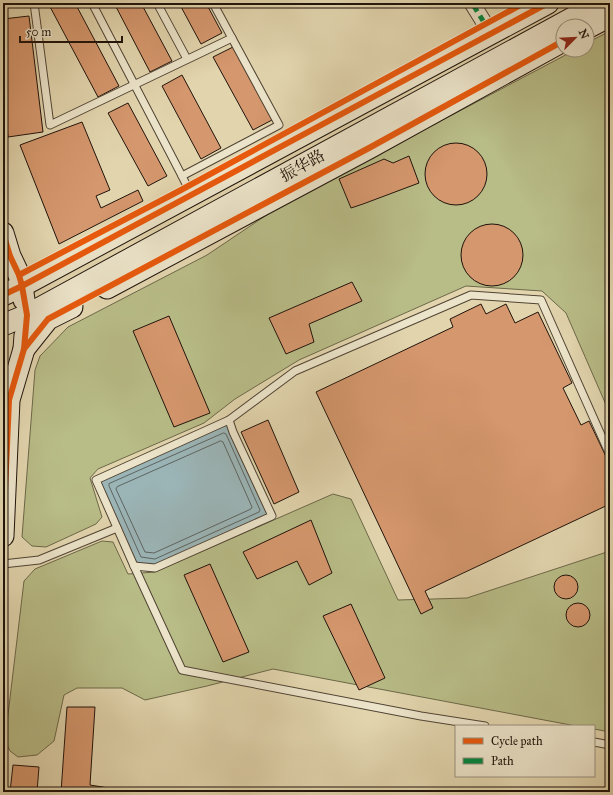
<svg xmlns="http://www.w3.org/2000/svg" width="613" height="795" viewBox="0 0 613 795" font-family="'IM FELL Great Primer','Noto Serif SC',serif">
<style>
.green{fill:#b8bc87;stroke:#6c6849}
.water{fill:#9bb5b7;stroke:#697472}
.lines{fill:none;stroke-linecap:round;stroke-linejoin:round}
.shore{stroke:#5d6461;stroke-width:1}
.building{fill:#d5976d;stroke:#1f130b}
.lane-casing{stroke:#504434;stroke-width:9}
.street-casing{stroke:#504434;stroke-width:17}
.secondary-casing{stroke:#1f130b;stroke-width:23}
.lane{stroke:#ece4ca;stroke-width:7}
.street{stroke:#ece4ca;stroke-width:15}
.secondary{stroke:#ece4ca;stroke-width:21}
.quiet{stroke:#00873e;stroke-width:5;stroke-dasharray:10 5;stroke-linecap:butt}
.cycleway-casing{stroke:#ece4ca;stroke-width:8}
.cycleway{stroke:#e8590c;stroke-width:6}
.labels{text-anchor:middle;stroke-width:3;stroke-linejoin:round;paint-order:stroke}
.street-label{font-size:16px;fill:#1f130b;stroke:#ece4ca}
</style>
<rect width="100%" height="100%" fill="#e2d5ae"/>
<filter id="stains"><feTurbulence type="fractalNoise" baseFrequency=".005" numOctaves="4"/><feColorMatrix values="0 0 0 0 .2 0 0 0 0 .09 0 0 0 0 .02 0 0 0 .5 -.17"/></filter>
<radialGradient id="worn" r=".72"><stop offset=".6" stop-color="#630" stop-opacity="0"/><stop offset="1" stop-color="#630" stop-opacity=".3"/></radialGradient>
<g class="green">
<path d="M610 31V414L566 313 542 291 466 286 299 360 235 399 204 423 98 469 90 478 102 517 96 524 46 547 32 546 22 537 35 370 40 356 68 327 207 255 280 206 575 50H587V43Z"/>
<path d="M333 494 351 499 398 600 467 598 610 551V732L594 729V726H576L273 669 207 686 145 700 122 688H77L64 695 54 741 37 755 18 757 10 751 5 740 24 581 35 569 102 541 113 542 128 574 155 572Z"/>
</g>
<path class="water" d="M229 420 272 516 155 568 134 566 96 480Z"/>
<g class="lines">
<g class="shore">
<path d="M224 433 226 434 260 510 259 512 155 559 141 557 109 486V484Z"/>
<path d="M221 441 223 442 252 507 251 509 154 553 145 552 116 489 117 487Z"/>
</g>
</g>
<g class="building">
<path d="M48 3H75L119 86 98 97Z"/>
<path d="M114 3H141L172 61 150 72Z"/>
<path d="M179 3H206L222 33 201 44Z"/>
<path d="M29 16 43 132 8 137 3 85V19Z"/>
<path d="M233 47 272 120 253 130 213 57Z"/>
<path d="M182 75 221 148 201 159 162 86Z"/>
<path d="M128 103 167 176 148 186 108 113Z"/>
<path d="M82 122 110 190 96 196 101 208 138 190 143 201 59 244 20 145Z"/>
<circle cx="456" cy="174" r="31"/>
<path d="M409 156 419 183 363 204 351 208 339 179 384 159 393 163Z"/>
<circle cx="492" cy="255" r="31"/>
<path d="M352 282 362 301 309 324 314 342 286 354 269 318Z"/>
<path d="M481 304 486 314 506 304 515 323 538 312 572 383 563 388 581 425 589 421 610 465V474L609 475 610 478V504L425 591 433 608 421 614 316 392 453 327 450 319Z"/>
<path d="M169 316 210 413 174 427 133 331Z"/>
<path d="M268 420 299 492 274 504 241 432Z"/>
<path d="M311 520 332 573 309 585 297 561 257 579 243 552Z"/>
<path d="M210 564 249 652 223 662 184 575Z"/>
<circle cx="566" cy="587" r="12"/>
<circle cx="578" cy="615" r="12"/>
<path d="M351 604 385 678 359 690 323 616Z"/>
<path d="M67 707H95L90 785 115 789V792H61Z"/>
<path d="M13 765 39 767 37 792H10Z"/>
</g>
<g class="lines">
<defs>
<g id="lane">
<path d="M34 3 50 125 232 38"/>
<path d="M92 3 182 176"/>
<path d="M157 3 187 59"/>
<path d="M187 186 182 176 279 125 213 3"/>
<path d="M3 564 39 560 117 528"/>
<path d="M134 566 155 568 272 516 233 432 229 420"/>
<path d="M485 726 421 716 182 670 134 566 96 480 229 420 295 371 471 295 541 300 610 455"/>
<path d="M594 742 610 745"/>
</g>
<path id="street" d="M472 3 485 24"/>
<g id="secondary">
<path d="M587 28 610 16"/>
<path d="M3 233 10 256 19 275 22 286 24 300"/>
<path d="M107 288 369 148 563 41"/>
<path d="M3 295 22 286 548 3"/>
<path d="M3 325 27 315 600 3"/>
<path d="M24 349 48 319 72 307"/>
<path d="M3 536 9 400 24 349 25 335"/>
</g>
</defs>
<use href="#lane" class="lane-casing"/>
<use href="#street" class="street-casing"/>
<use href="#secondary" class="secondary-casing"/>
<use href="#lane" class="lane"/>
<use href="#street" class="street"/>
<use href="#secondary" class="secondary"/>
<path class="quiet" d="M472 3 485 24"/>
<defs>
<g id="cycleway">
<path d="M3 233 10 256 19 275 22 286 27 315 24 349 9 400 3 536"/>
<path d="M19 275 181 190 524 3"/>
<path d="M3 295 22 286 548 3"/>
<path d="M24 349 48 319 369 148 563 41"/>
</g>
</defs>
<use href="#cycleway" class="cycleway-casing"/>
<use href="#cycleway" class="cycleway"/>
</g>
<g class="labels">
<g class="street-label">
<text transform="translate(302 165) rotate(-29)" y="6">振华路</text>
</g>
</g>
<rect width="613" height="795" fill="none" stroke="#e2d5ae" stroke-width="16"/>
<rect x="4" y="4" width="605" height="787" fill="none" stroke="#1f130b" stroke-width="2"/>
<rect x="8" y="8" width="597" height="779" fill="none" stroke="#1f130b"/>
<rect x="455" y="725" width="140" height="52" fill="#ece4ca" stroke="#9a907e"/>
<rect x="463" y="738" width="20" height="6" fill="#e8590c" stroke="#9a907e"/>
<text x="491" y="745" font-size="12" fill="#1f130b">Cycle path</text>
<rect x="463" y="758" width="20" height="6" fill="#00873e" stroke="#9a907e"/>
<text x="491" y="765" font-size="12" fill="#1f130b">Path</text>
<g transform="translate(575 38) rotate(66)"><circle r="19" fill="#ece4ca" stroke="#9a907e"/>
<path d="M0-3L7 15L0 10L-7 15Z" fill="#8f2418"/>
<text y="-6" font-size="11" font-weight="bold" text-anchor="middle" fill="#1f130b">N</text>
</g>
<path d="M20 36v6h102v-6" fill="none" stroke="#1f130b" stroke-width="2"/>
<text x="26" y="36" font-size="12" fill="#1f130b" stroke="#ece4ca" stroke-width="3" paint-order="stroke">50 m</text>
<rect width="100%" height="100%" filter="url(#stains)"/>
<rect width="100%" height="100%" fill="url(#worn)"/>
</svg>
